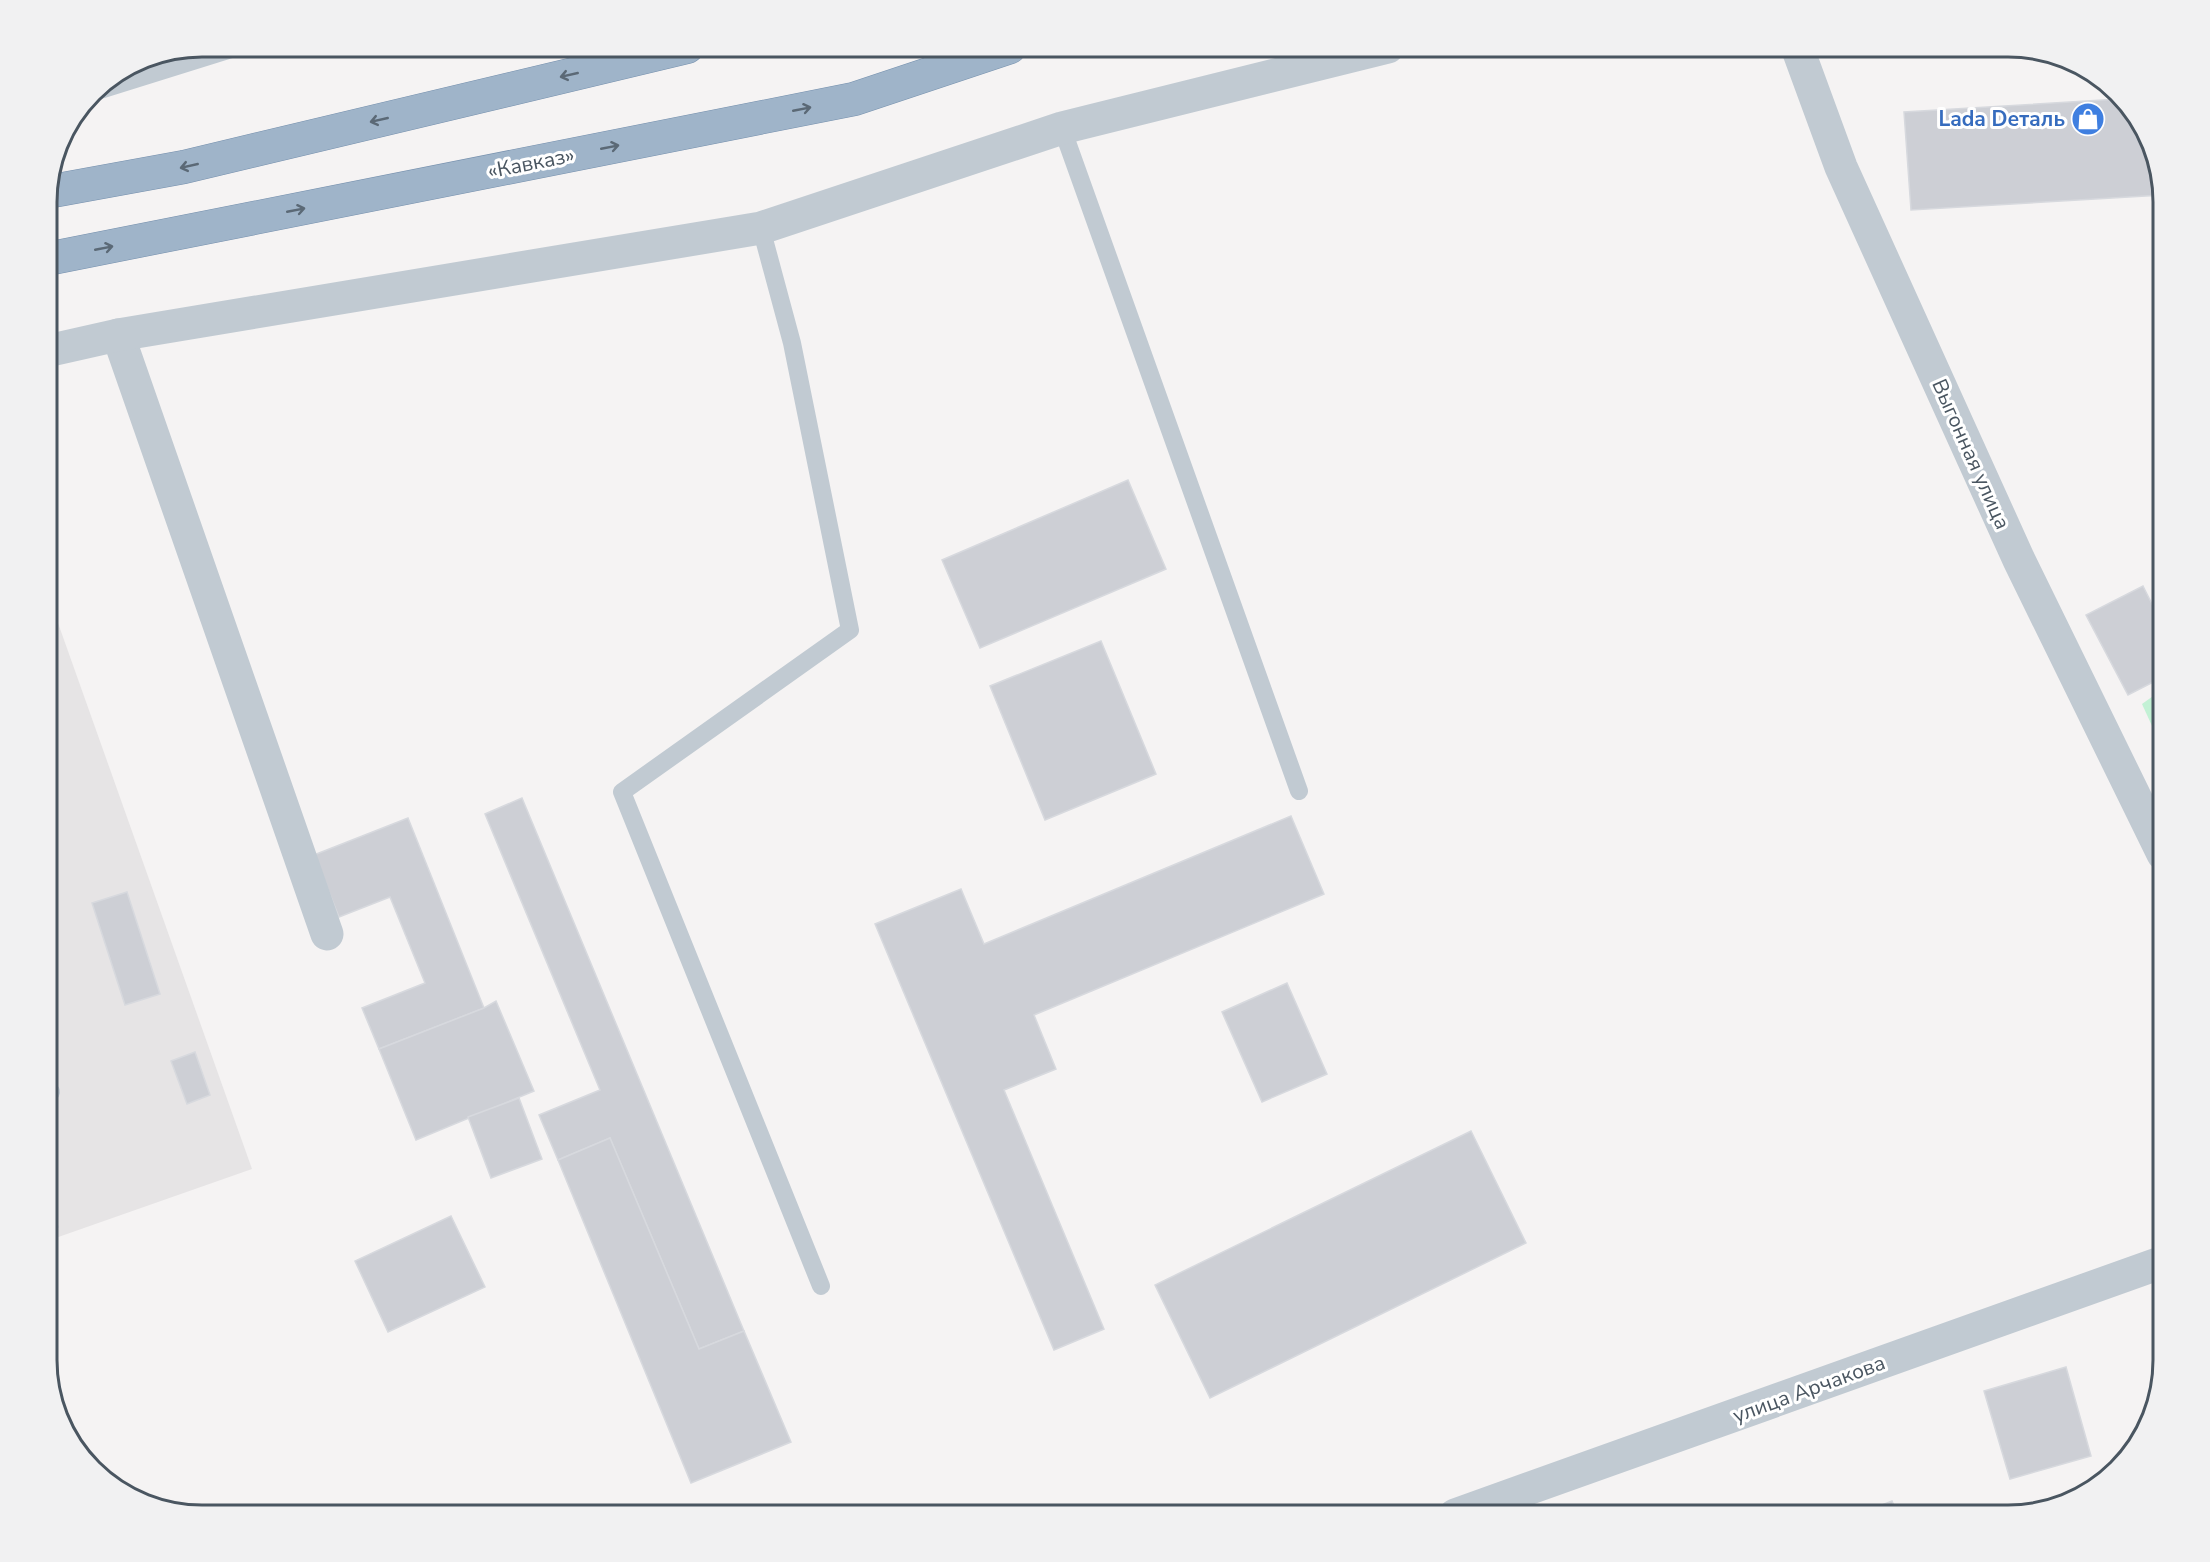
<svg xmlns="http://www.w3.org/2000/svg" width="2210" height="1562" viewBox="0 0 2210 1562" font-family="'Nunito Sans',sans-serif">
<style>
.education{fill:#e6e4e5}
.green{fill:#c3f1d5}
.building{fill:#cdcfd5;stroke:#d7d9de;stroke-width:1.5}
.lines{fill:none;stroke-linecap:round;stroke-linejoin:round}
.trunk-casing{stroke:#7690ad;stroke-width:34}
.service{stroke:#c1cad2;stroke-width:18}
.minor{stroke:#c1cad2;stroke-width:33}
.trunk{stroke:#9fb4c9;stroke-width:33}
.oneway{stroke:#5b6976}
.labels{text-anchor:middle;stroke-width:6;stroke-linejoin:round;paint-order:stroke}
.shop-label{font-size:21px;font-weight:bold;fill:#366cbe;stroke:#fff;text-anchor:end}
.street-label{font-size:21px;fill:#4a5661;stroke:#fff}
.rim{fill:none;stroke:#4a5661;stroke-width:3}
</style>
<rect width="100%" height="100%" fill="#f5f3f3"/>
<path class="education" d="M47 592 252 1169 47 1241Z"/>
<path class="green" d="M2163 689V750L2142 704Z"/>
<g class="building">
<path d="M2119 99 2147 133 2162 195 1911 210 1904 112Z"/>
<path d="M1128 480 1166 569 980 648 942 560Z"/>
<path d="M2143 586 2163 626V677L2128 695 2086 615Z"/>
<path d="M1101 641 1156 774 1045 820 990 686Z"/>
<path d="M522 798 744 1331 699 1349 610 1138 558 1160 539 1115 600 1090 485 814Z"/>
<path d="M1291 816 1324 894 1034 1015 1056 1069 1004 1090 1104 1329 1054 1350 875 924 961 889 984 944Z"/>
<path d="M408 818 484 1008 379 1049 362 1008 425 983 390 897 339 917 314 855Z"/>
<path d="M127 892 160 994 125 1005 92 903Z"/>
<path d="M1287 983 1327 1074 1262 1102 1222 1012Z"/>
<path d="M496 1001 534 1091 416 1140 379 1049 484 1008Z"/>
<path d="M195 1052 210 1095 187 1104 171 1061Z"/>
<path d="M519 1098 542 1159 491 1178 468 1117Z"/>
<path d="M1471 1131 1526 1243 1210 1398 1155 1285Z"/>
<path d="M610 1138 699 1349 744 1331 791 1442 691 1483 558 1160Z"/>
<path d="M47 1193 58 1227 47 1231Z"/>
<path d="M451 1216 485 1287 388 1332 355 1261Z"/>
<path d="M2066 1367 2091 1456 2010 1479 1984 1391Z"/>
<path d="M1892 1501 1898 1515H1857Z"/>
</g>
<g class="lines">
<defs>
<g id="trunk">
<path d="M47 192 184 167 687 47"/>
<path d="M47 259 854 99 1010 47"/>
</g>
</defs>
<use href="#trunk" class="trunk-casing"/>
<g class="service">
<path d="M94 92 238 47"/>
<path d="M1062 128 1299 791"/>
<path d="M761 228 792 343 850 630 622 792 821 1286"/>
<path d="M47 1093 51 1092"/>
</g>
<g class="minor">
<path d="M1797 47 1841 167 2019 560 2163 854"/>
<path d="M118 335 327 934"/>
<path d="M47 351 118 335 761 228 1062 128 1388 47"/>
<path d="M1455 1515 2163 1262"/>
</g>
<use href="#trunk" class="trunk"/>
</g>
<defs><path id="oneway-shaft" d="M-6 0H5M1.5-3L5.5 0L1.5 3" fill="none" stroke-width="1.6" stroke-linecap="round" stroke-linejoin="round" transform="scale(1.5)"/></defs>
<g class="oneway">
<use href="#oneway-shaft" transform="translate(569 75) rotate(167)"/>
<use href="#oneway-shaft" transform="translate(802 109) rotate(-11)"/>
<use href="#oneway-shaft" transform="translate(379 120) rotate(167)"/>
<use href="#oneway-shaft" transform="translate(610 147) rotate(-11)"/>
<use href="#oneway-shaft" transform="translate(189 166) rotate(167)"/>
<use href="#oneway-shaft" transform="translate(296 210) rotate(-11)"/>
<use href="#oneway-shaft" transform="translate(104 248) rotate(-11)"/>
</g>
<defs>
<symbol id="shop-disc" viewBox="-11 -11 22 22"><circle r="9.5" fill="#3f7fe0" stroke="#fff"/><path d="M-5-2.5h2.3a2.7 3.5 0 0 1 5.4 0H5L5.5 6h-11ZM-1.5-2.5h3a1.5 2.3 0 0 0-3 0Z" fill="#fff"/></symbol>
</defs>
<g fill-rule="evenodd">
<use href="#shop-disc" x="2069" y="100" width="38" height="38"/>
</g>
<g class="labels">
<g class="shop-label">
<text x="2065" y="126">Lada Dеталь</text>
</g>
<g class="street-label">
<text transform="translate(531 163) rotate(-11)" y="7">«Кавказ»</text>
<text transform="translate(1971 454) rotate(66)" y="7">Выгонная улица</text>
<text transform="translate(1809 1389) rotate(-20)" y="7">улица Арчакова</text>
</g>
</g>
<path d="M0 0H2210V1562H0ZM202 57H2008A145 145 0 0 1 2153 202V1360A145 145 0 0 1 2008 1505H202A145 145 0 0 1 57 1360V202A145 145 0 0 1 202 57Z" fill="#f1f1f2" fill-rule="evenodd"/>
<path class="rim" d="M202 57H2008A145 145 0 0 1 2153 202V1360A145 145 0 0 1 2008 1505H202A145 145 0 0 1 57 1360V202A145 145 0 0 1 202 57Z"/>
</svg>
